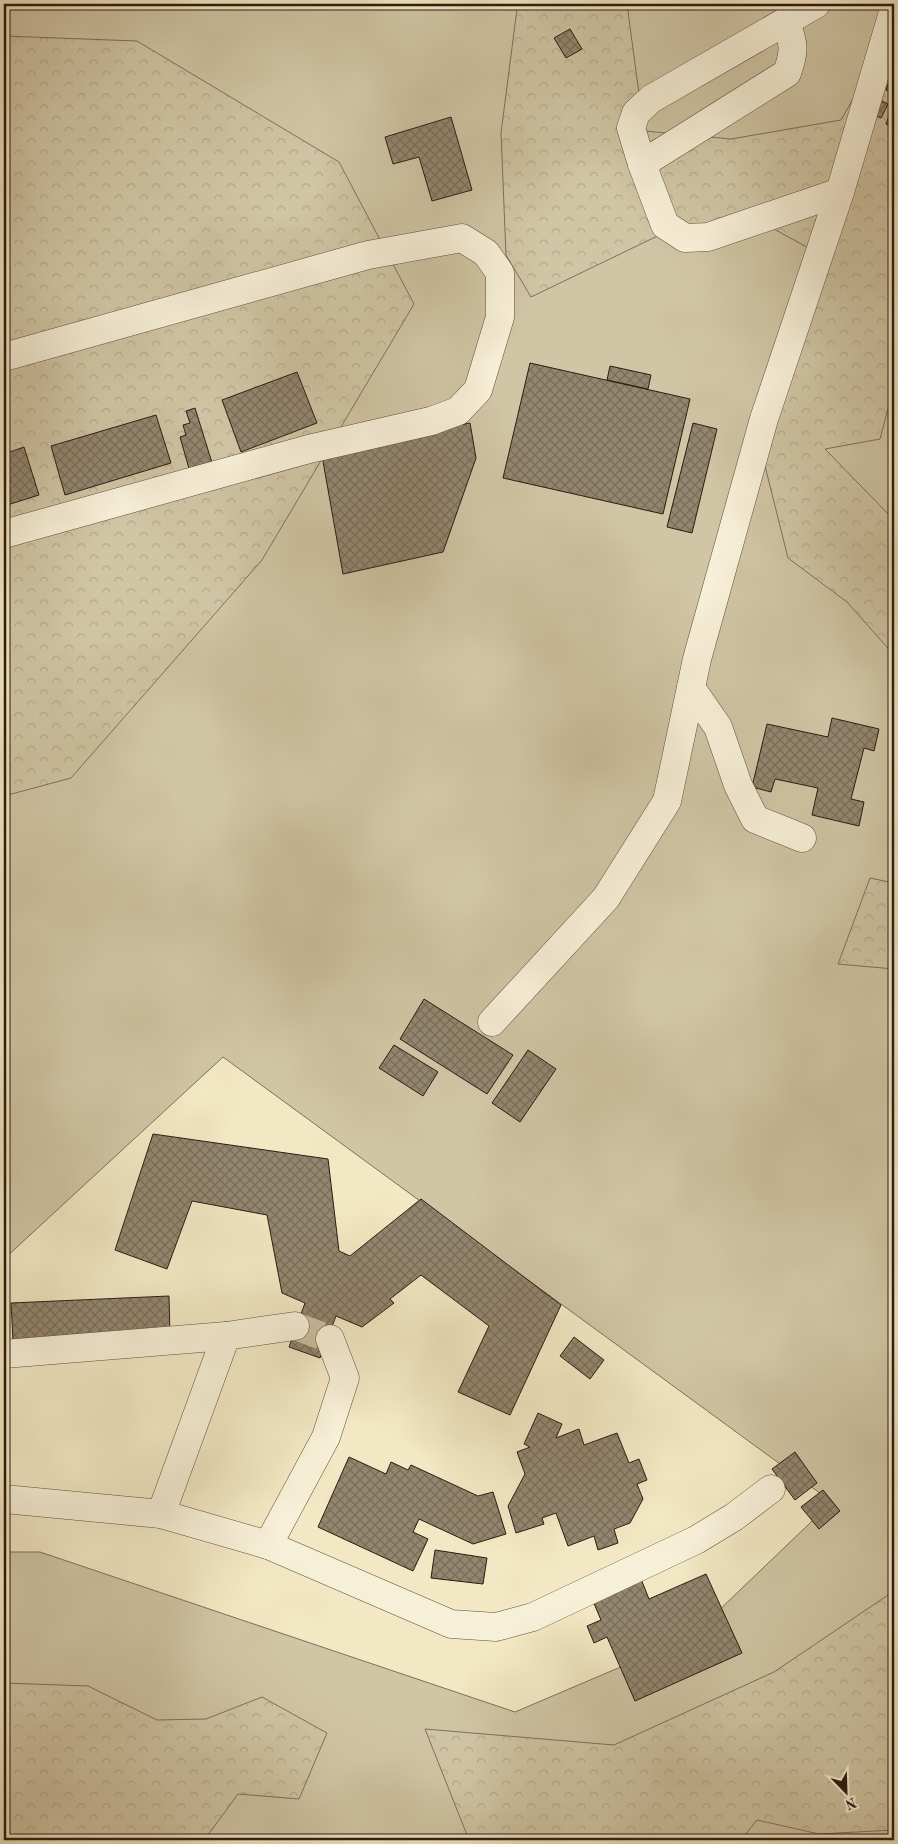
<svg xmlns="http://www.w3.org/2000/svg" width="898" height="1844" viewBox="0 0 898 1844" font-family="'Old Standard TT',serif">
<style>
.grass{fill:#d0c5a5;stroke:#7e705c}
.forest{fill:url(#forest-crowns);stroke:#7e705c}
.building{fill:url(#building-cross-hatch);stroke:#2c1b13}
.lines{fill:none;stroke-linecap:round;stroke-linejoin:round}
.minor-tunnel{stroke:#cabfa0;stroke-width:28;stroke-dasharray:28 14;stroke-linecap:butt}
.minor-casing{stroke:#5e4e3f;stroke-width:29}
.minor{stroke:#f7f0d8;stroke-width:28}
</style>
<defs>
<pattern id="forest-crowns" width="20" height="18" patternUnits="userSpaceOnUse" patternTransform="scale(1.25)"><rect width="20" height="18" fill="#d0c5a5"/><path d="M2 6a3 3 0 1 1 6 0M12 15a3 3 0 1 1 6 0" fill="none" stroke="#b3a98d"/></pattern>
<pattern id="building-cross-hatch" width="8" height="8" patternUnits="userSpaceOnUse" patternTransform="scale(1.25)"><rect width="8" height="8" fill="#93866f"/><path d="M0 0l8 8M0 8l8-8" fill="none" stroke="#786d5a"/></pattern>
</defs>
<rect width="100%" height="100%" fill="#f2e8c3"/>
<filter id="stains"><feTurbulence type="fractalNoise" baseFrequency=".004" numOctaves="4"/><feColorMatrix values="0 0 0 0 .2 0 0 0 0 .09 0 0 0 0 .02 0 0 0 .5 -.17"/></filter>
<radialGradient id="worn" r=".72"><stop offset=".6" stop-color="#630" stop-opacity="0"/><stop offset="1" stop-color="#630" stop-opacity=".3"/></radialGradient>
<path class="grass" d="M4 4H894V1840H4V1552H40L515 1712 691 1637 832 1502 223 1057 4 1259Z"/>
<g class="forest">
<path d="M578 4H627L644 131 731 139 841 120 894 27V386L880 439 825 449 894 520V655L847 602 788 558 754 422 814 251 752 217 672 229 531 297 506 255 501 133 517 9Z"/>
<path d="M4 36 137 41 339 162 414 304 262 560 71 778 4 796Z"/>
<path d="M870 878 894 883V969L838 964Z"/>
<path d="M894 1591V1830L819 1834 757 1820 741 1840H469L425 1729 614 1745 774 1672Z"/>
<path d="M4 1683 88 1686 157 1720 206 1719 262 1697 327 1733 299 1799 238 1794 205 1839 200 1840H4Z"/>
</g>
<g class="building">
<path d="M570 29 582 49 566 58 554 38Z"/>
<path d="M894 67V93L886 90Z"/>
<path d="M874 97 888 104 881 118 867 111Z"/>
<path d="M893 104H894V127L886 124Z"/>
<path d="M451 117 472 190 432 201 419 157 393 164 385 137Z"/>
<path d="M530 363 690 399 663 514 503 478Z"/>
<path d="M610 366 651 375 648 389 607 380Z"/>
<path d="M297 372 317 423 241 452 222 400Z"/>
<path d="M195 408 213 466 190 472 180 437 186 435 183 425 190 423 186 411Z"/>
<path d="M156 415 171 463 65 495 51 446Z"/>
<path d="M470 423 476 458 443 552 343 574 321 450Z"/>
<path d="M693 423 717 429 692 533 667 527Z"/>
<path d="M24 447 39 495 4 506V454Z"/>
<path d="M832 718 879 729 874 751 864 748 851 799 864 802 859 826 812 815 818 788 775 779 771 792 752 787 767 724 828 737Z"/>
<path d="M424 999 513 1055 487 1094 400 1039Z"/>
<path d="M394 1045 438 1072 423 1096 379 1068Z"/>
<path d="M528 1050 556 1069 520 1122 492 1103Z"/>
<path d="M153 1134 328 1159 339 1251 350 1256 421 1199 561 1305 510 1415 458 1392 489 1326 421 1275 390 1299 394 1303 362 1327 336 1316 320 1358 289 1347 305 1303 282 1293 267 1215 192 1201 167 1269 115 1250Z"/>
<path d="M169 1296 170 1334 13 1340 11 1303Z"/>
<path d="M574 1337 604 1360 590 1379 560 1356Z"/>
<path d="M538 1413 562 1424 556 1438 579 1429 584 1445 617 1433 629 1463 639 1459 647 1480 637 1484 643 1499 630 1523 614 1529 618 1543 598 1550 594 1536 568 1546 556 1513 542 1518 544 1524 516 1533 508 1506 525 1474 517 1452 530 1447 524 1444Z"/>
<path d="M795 1452 817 1483 795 1500 772 1469Z"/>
<path d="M349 1457 386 1474 391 1462 408 1470 411 1465 478 1496 493 1492 506 1534 473 1544 419 1519 413 1532 428 1539 413 1571 318 1527Z"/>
<path d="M823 1490 840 1511 819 1529 801 1507Z"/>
<path d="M435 1550 487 1558 483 1584 431 1578Z"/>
<path d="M706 1574 742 1653 635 1701 607 1637 594 1643 587 1626 601 1620 593 1601 641 1579 649 1599Z"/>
</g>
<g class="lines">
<path class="minor-tunnel" d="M295 1326 330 1339"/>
<defs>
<g id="minor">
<path d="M816 4 651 99 636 113 631 128 642 164 665 225 685 238 708 237 840 192"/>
<path d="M642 164 787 73C795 51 794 44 786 21"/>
<path d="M4 357 368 255 462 238 486 253 500 273V317L478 390 458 411 431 421 309 449 4 534"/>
<path d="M691 688 718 727 738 785 755 819 802 838"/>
<path d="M492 1022 606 898 667 801 697 659 764 419 840 192 894 9"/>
<path d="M4 1354 226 1336"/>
<path d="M4 1499 161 1514 268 1545 451 1624 496 1627 533 1617 696 1540 734 1517 771 1489"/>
<path d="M161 1514 226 1336 295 1326"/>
<path d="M268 1545 326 1437 345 1378 330 1339"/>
</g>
</defs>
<use href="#minor" class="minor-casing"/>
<use href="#minor" class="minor"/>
</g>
<rect width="898" height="1844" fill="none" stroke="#f2e8c3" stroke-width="20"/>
<rect x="5" y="5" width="888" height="1834" fill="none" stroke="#2c1b13" stroke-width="2.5"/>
<rect x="10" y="10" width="878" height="1824" fill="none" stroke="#2c1b13"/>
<g transform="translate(846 1792) rotate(157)" stroke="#f7f0d8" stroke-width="4" paint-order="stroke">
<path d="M0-4L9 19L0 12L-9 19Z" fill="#2c1b13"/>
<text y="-8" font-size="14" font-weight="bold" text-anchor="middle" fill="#2c1b13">N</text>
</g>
<rect width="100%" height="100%" filter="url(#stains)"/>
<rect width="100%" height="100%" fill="url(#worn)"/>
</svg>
